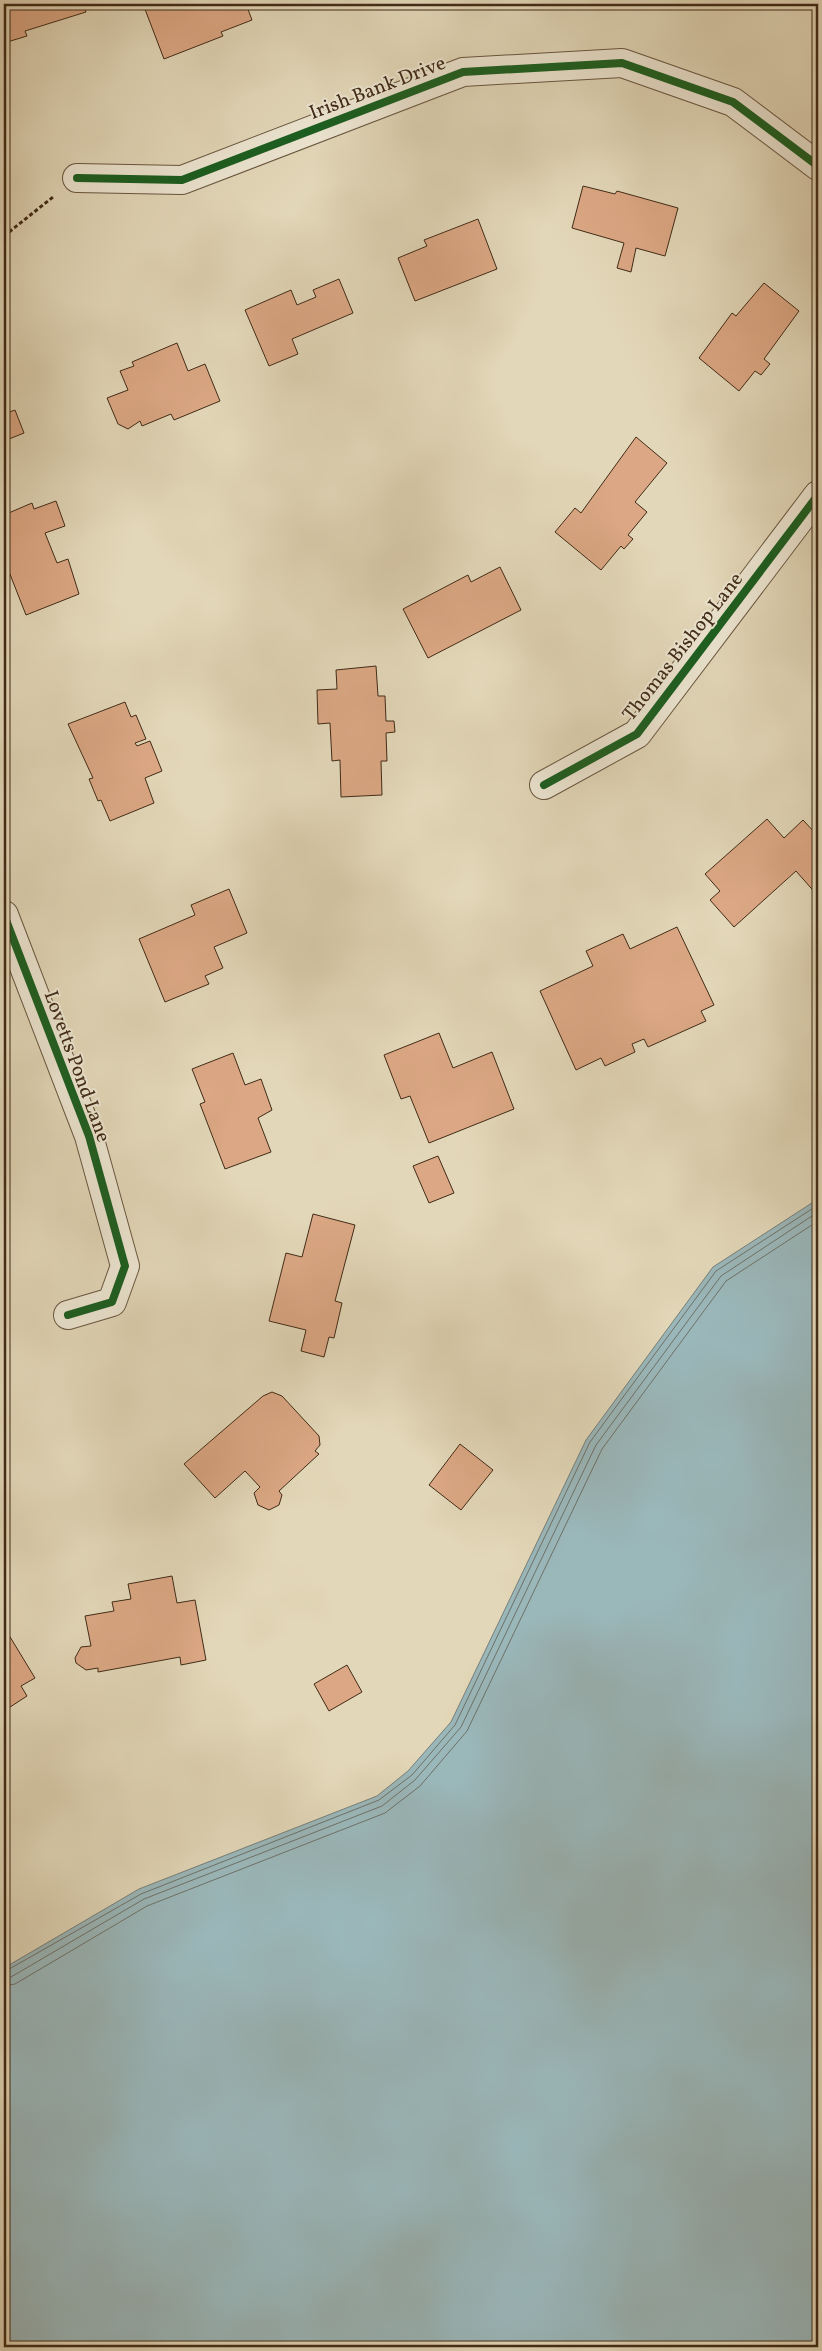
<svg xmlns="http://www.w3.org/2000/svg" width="822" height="2351" viewBox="0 0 822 2351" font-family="Vollkorn,serif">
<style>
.water{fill:#9ab7ba;stroke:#767f79}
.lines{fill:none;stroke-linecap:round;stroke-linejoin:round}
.shore{stroke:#6e7168;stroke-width:1}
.building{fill:#dba784;stroke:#412b17}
.minor-casing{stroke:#69563f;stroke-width:30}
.path{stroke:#412b17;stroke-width:3;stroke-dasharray:4 2.5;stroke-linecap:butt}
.minor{stroke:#ece5d1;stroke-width:28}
.cycleway-casing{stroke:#ece5d1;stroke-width:11}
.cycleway{stroke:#1b5e20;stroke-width:8}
.labels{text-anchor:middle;stroke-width:4;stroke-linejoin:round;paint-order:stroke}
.street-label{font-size:20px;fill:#412b17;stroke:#ece5d1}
</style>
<rect width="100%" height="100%" fill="#e2d7b8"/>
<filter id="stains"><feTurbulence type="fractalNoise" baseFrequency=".004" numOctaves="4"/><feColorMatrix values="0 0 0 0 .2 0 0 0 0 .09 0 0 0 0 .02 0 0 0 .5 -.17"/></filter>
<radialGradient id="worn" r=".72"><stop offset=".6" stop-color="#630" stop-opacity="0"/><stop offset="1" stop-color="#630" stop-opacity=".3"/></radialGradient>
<path class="water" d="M818 1199V2347H4V1968L139 1889 377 1796 408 1771 451 1722 586 1440 713 1267Z"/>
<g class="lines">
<g class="shore">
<path d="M4 1972 141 1894 379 1800 412 1775 455 1725 590 1442 716 1271 818 1205"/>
<path d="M4 1979 11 1977 144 1899 382 1806 415 1780 461 1727 596 1445 721 1276 818 1212"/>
<path d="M4 1986 15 1984 147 1906 385 1813 420 1786 467 1731 602 1449 726 1281 818 1221"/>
</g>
</g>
<g class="building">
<path d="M4 4H83L86 12 25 31 27 36 4 43Z"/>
<path d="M143 4H246L252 20 221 32 223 36 164 59Z"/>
<path d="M583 186 615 194 617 191 678 208 665 256 636 248 631 272 617 268 624 243 572 228Z"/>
<path d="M478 219 497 269 415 301 398 258 427 246 424 240Z"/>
<path d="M339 279 353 313 292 339 298 354 269 366 245 310 291 290 297 305 316 297 313 290Z"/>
<path d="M764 283 799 311 764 359 770 364 761 375 755 371 739 391 699 358 732 313 736 316Z"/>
<path d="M177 343 188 371 205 364 220 401 174 420 171 414 142 426 140 421 128 429 118 424 107 398 128 390 120 371 134 366 132 362Z"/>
<path d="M15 410 24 433 4 441V414Z"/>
<path d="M636 437 667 463 635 502 647 512 628 535 633 539 624 549 621 546 601 570 555 532 575 508 581 513Z"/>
<path d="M56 501 65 526 45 533 57 563 68 559 79 594 26 615 4 559V515L32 503 34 509Z"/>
<path d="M500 567 521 610 428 658 403 609 468 575 471 582Z"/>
<path d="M376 666 378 696H385L386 721H394L395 732 386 733 387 761H381L382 795 341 797 340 760 332 761 330 723 318 724 317 690 337 689 336 670Z"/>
<path d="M125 702 131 717 136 715 146 739 135 743 137 746 150 741 162 771 145 778 154 803 110 821 101 800 98 801 89 779 93 778 68 724Z"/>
<path d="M767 819 784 838 803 820 817 835 818 834V896L796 871 734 927 710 900 720 891 705 874Z"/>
<path d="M229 889 247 933 214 947 223 968 205 976 209 984 165 1002 139 939 195 915 191 905Z"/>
<path d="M677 927 714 1005 701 1011 706 1021 648 1047 644 1039 632 1044 635 1052 605 1066 601 1058 576 1070 540 991 593 966 586 951 623 934 630 949Z"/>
<path d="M439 1033 453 1068 492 1052 514 1109 429 1143 410 1096 401 1099 384 1055Z"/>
<path d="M233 1053 245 1085 261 1079 272 1110 258 1118 271 1152 225 1169 200 1104 205 1102 192 1069Z"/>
<path d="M438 1156 454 1193 429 1203 413 1166Z"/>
<path d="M313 1214 355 1225 335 1301 342 1303 334 1338 329 1337 324 1357 301 1351 306 1330 269 1321 286 1253 302 1257Z"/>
<path d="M272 1392 282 1396 319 1436 320 1445 315 1451 319 1454 279 1491 282 1495 279 1505 269 1510 258 1505 254 1493 260 1487 245 1471 215 1498 184 1464 263 1396Z"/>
<path d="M460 1444 493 1470 461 1510 429 1485Z"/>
<path d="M172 1576 177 1603 195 1600 206 1660 181 1665 180 1657 98 1672V1668L86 1670 76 1663 75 1658 81 1647 91 1646 85 1616 114 1611 112 1602 131 1599 128 1584Z"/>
<path d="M4 1627 35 1678 21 1686 27 1696 4 1711Z"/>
<path d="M347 1665 362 1692 329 1711 314 1684Z"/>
</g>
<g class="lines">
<defs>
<g id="minor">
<path d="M77 178 182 180 463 72 622 63 733 102 818 166"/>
<path d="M544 785 637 734 818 495"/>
<path d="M4 915 89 1136 125 1266 112 1302 68 1315"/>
</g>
</defs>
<use href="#minor" class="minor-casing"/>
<path class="path" d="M4 236 53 197"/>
<use href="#minor" class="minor"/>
<defs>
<g id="cycleway">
<path d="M77 178 182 180 463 72 622 63 733 102 818 166"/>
<path d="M544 785 637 734 818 495"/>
<path d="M4 915 89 1136 125 1266 112 1302 68 1315"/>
</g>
</defs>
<use href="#cycleway" class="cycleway-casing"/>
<use href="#cycleway" class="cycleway"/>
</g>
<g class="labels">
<g class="street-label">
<text transform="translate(377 87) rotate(-21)" y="7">Irish Bank Drive</text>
<text transform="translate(682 646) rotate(-52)" y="7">Thomas Bishop Lane</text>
<text transform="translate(78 1066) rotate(70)" y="7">Lovetts Pond Lane</text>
</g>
</g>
<rect width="822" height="2351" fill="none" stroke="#e2d7b8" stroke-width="20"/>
<rect x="5" y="5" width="812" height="2341" fill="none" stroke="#412b17" stroke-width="2.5"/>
<rect x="10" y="10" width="802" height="2331" fill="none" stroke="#412b17"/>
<rect width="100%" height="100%" filter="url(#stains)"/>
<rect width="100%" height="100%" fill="url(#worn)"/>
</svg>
